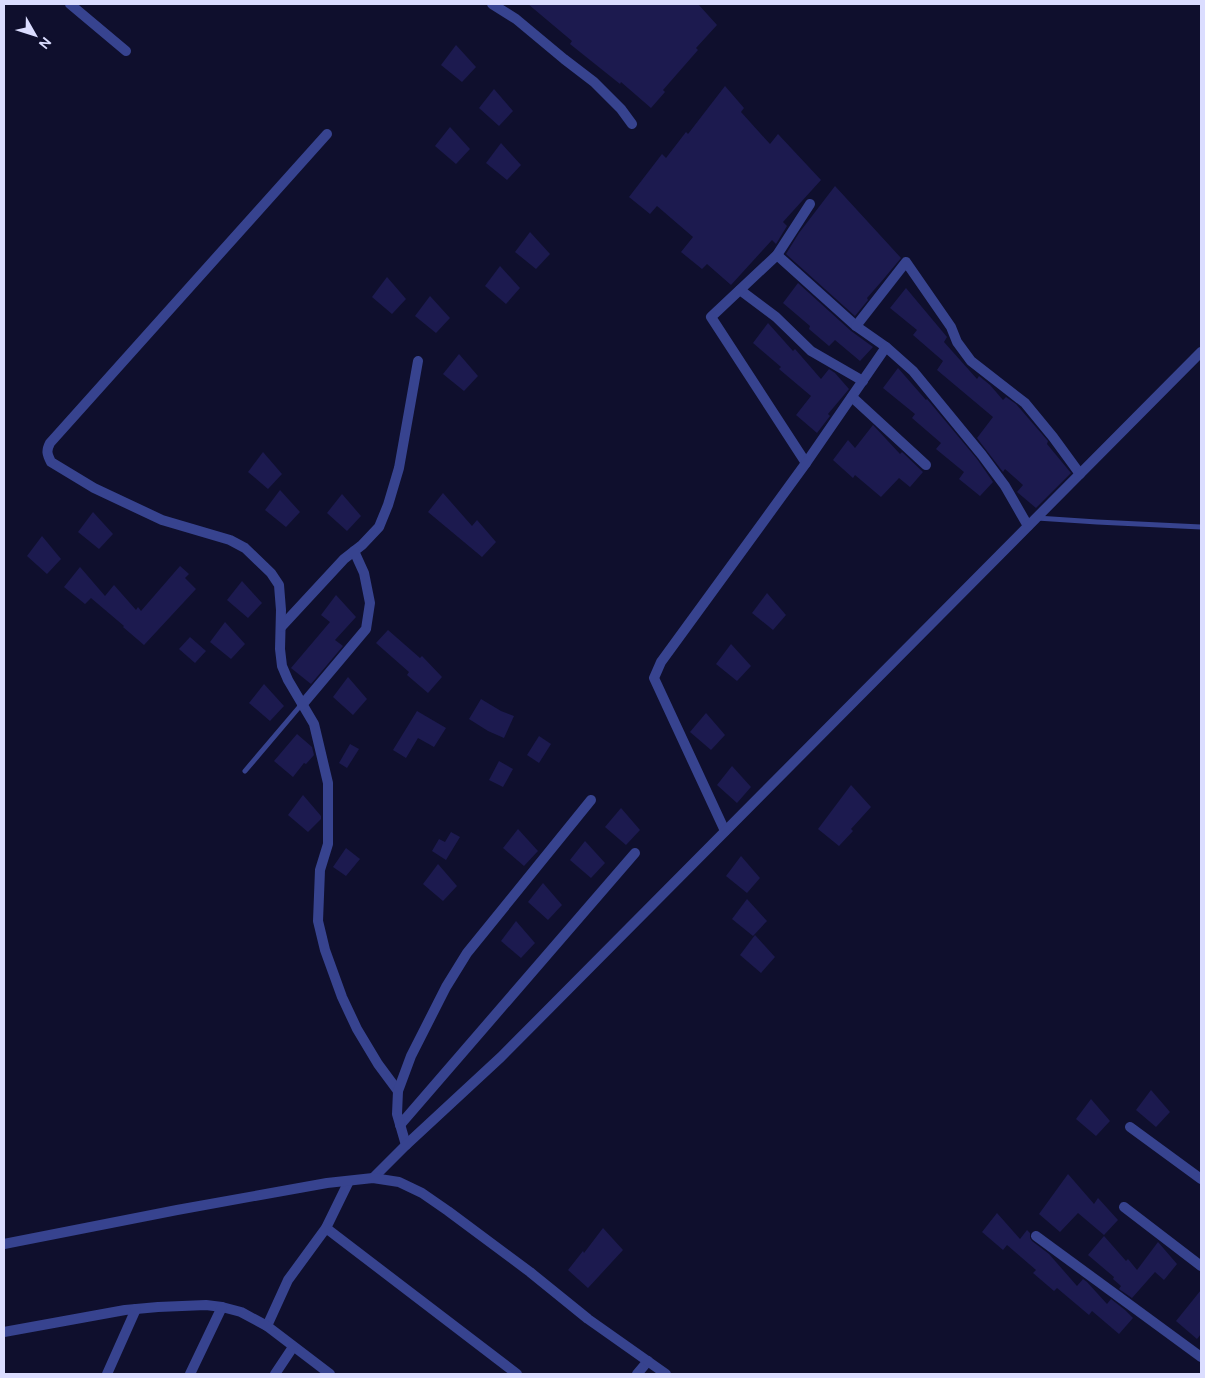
<svg xmlns="http://www.w3.org/2000/svg" width="1205" height="1378" viewBox="0 0 1205 1378" font-family="'DM Sans',sans-serif">
<style>
.building{fill:#1c1a4f}
.lines{fill:none;stroke-linecap:round;stroke-linejoin:round}
.service{stroke:#37438f;stroke-width:5}
.minor{stroke:#37438f;stroke-width:10}
.tertiary{stroke:#37438f;stroke-width:10}
</style>
<rect width="100%" height="100%" fill="#0f0f2d"/>
<g class="building">
<path d="M528 4H698L717 25 696 48 698 50 663 90 665 92 651 108 621 82 620 84 570 44 572 41Z"/>
<path d="M456 45 476 67 462 82 441 65Z"/>
<path d="M725 86 744 108 741 112 770 144 778 134 821 180 783 222 787 226 776 244 772 240 731 285 707 264 702 269 681 252 693 237 657 206 650 214 629 197 662 154 666 158 686 132 688 134Z"/>
<path d="M494 89 513 111 499 126 479 108Z"/>
<path d="M450 127 470 149 456 164 435 146Z"/>
<path d="M501 143 521 165 507 180 486 163Z"/>
<path d="M835 186 901 258 881 282 867 298 868 300 855 316 786 254 799 233Z"/>
<path d="M530 232 550 254 536 269 515 252Z"/>
<path d="M500 266 520 288 506 304 485 286Z"/>
<path d="M387 277 406 299 392 314 372 297Z"/>
<path d="M798 283 851 331 873 347 860 361 835 340 829 346 809 329 810 326 783 303Z"/>
<path d="M906 288 947 337 944 342 977 379 979 376 990 385 1003 400 1006 397 1016 404 1048 441 1047 444 1071 473 1036 508 1017 492 1023 485 1005 469 1003 472 977 438 993 417 937 370 943 361 913 335 917 330 890 308Z"/>
<path d="M430 296 450 318 436 333 415 316Z"/>
<path d="M768 323 793 351 795 349 821 379 829 369 835 373 849 389 828 414 830 416 817 433 796 415 811 396 779 369 781 367 753 343Z"/>
<path d="M459 354 478 376 464 391 443 374Z"/>
<path d="M898 368 926 400 927 399 977 459 993 482 980 496 959 479 964 472 936 449 941 443 912 418 915 414 883 388Z"/>
<path d="M873 425 900 454 902 452 923 472 910 487 899 478 881 497 855 475 853 478 833 460 848 440 855 448Z"/>
<path d="M263 452 282 474 268 489 248 472Z"/>
<path d="M280 490 300 512 286 527 265 510Z"/>
<path d="M443 493 472 526 477 520 496 542 482 557 428 512Z"/>
<path d="M342 494 361 516 347 531 327 513Z"/>
<path d="M93 512 113 534 99 549 78 532Z"/>
<path d="M42 536 61 559 47 574 27 556Z"/>
<path d="M180 566 189 574 185 578 196 589 144 645 123 627 124 626 91 598 85 604 64 587 80 567 105 596 114 585 136 610 138 607 141 611Z"/>
<path d="M242 581 262 603 248 618 227 600Z"/>
<path d="M767 593 786 615 773 630 752 613Z"/>
<path d="M336 595 356 617 335 640 343 646 311 684 291 668 330 622 321 615Z"/>
<path d="M225 622 245 644 231 659 210 642Z"/>
<path d="M388 630 420 658 422 656 442 677 428 693 407 675 409 672 376 643Z"/>
<path d="M190 637 206 651 195 663 179 649Z"/>
<path d="M731 644 751 666 737 681 716 664Z"/>
<path d="M348 677 367 699 353 715 333 697Z"/>
<path d="M264 684 284 706 270 721 249 703Z"/>
<path d="M481 699 501 711 514 716 504 738 488 731 469 719Z"/>
<path d="M417 711 446 728 434 747 418 738 406 758 393 750Z"/>
<path d="M706 713 725 735 711 750 690 732Z"/>
<path d="M297 734 312 747 314 755 306 764 304 763 293 777 274 761Z"/>
<path d="M539 736 551 744 539 763 527 755Z"/>
<path d="M350 744 359 749 347 768 339 763Z"/>
<path d="M499 761 513 769 503 787 489 780Z"/>
<path d="M732 766 751 787 737 803 717 785Z"/>
<path d="M851 785 871 807 851 829 853 831 839 846 818 829Z"/>
<path d="M303 795 321 816V819L308 832 288 815Z"/>
<path d="M621 808 640 830 626 845 605 827Z"/>
<path d="M518 829 538 851 524 866 503 848Z"/>
<path d="M451 832 460 837 446 860 432 851 439 839 445 842Z"/>
<path d="M585 841 605 863 591 878 570 860Z"/>
<path d="M346 848 360 859 346 876 333 867Z"/>
<path d="M741 856 760 878 747 893 726 876Z"/>
<path d="M438 864 457 886 443 901 423 884Z"/>
<path d="M543 883 562 905 548 920 528 902Z"/>
<path d="M747 899 767 921 753 936 732 919Z"/>
<path d="M516 921 535 943 521 958 501 941Z"/>
<path d="M755 935 775 957 761 973 740 955Z"/>
<path d="M1151 1090 1170 1112 1156 1127 1136 1110Z"/>
<path d="M1091 1099 1110 1121 1096 1136 1076 1119Z"/>
<path d="M1068 1174 1094 1204 1098 1198 1118 1220 1104 1235 1078 1213 1060 1232 1039 1214Z"/>
<path d="M997 1213 1020 1239 1027 1230 1030 1233V1238L1032 1241 1049 1254 1077 1286 1083 1279 1087 1282 1107 1304 1111 1299 1125 1310 1133 1318 1119 1334 1092 1311 1089 1315 1057 1288 1054 1291 1033 1273 1036 1270 1007 1245 1003 1250 982 1232Z"/>
<path d="M603 1228 623 1250 588 1288 568 1270 583 1251 584 1253Z"/>
<path d="M1104 1236 1126 1261 1128 1259 1137 1270 1158 1242 1177 1264 1164 1280 1155 1272 1132 1298 1119 1289 1121 1286 1113 1279 1114 1277 1088 1255Z"/>
<path d="M1201 1290V1334L1197 1339 1176 1321Z"/>
</g>
<g class="lines">
<g class="service">
<path d="M1037 518 1097 522 1201 527"/>
<path d="M245 771 301 705"/>
</g>
<g class="minor">
<path d="M70 4 126 51"/>
<path d="M492 4 516 19 564 59 594 82 621 109 632 124"/>
<path d="M327 134 50 443C46 451 47 454 51 462L94 488 162 520 230 540 245 548 271 573 279 585 281 610 280 649 282 666 288 680 314 724 328 783V844L320 870 318 921 325 950 342 997 357 1029 378 1064 398 1091"/>
<path d="M777 255 856 326 886 347 913 371 982 455 1005 486 1028 526"/>
<path d="M740 290 776 317 811 351 863 381"/>
<path d="M856 326 906 262 951 327 957 342 971 361 1025 403 1053 437 1080 474"/>
<path d="M852 397 926 465"/>
<path d="M806 463 711 317 777 255 810 204"/>
<path d="M281 627 344 559 362 545 379 527 388 505 399 468 418 361"/>
<path d="M302 705 366 629 370 603 364 573 354 551"/>
<path d="M725 831 654 678 661 662 806 463 886 347"/>
<path d="M400 1125 635 853"/>
<path d="M1130 1127 1201 1179"/>
<path d="M406 1145 397 1114 398 1091 411 1056 446 987 467 953 591 800"/>
<path d="M373 1178 406 1145 501 1057 1201 352"/>
<path d="M1124 1207 1201 1266"/>
<path d="M326 1228 517 1374"/>
<path d="M1036 1236 1201 1357"/>
<path d="M267 1326 288 1280 326 1228 349 1181"/>
<path d="M4 1332 125 1310 158 1307 206 1305 222 1307 241 1312 267 1326 330 1374"/>
<path d="M107 1374 136 1309"/>
<path d="M190 1374 222 1307"/>
<path d="M275 1374 293 1347"/>
<path d="M637 1374 648 1361"/>
</g>
<path class="tertiary" d="M4 1244 177 1210 327 1183 373 1178 399 1182 422 1193 448 1211 530 1272 588 1319 666 1374"/>
</g>
<rect width="1205" height="1378" fill="none" stroke="#dbddff" stroke-width="10"/>
<g transform="translate(35 35) rotate(129)" stroke="#0f0f2d" stroke-width="4" paint-order="stroke">
<path d="M0-4L9 19L0 12L-9 19Z" fill="#dbddff"/>
<text y="-8" font-size="14" font-weight="bold" text-anchor="middle" fill="#dbddff">N</text>
</g>
</svg>
